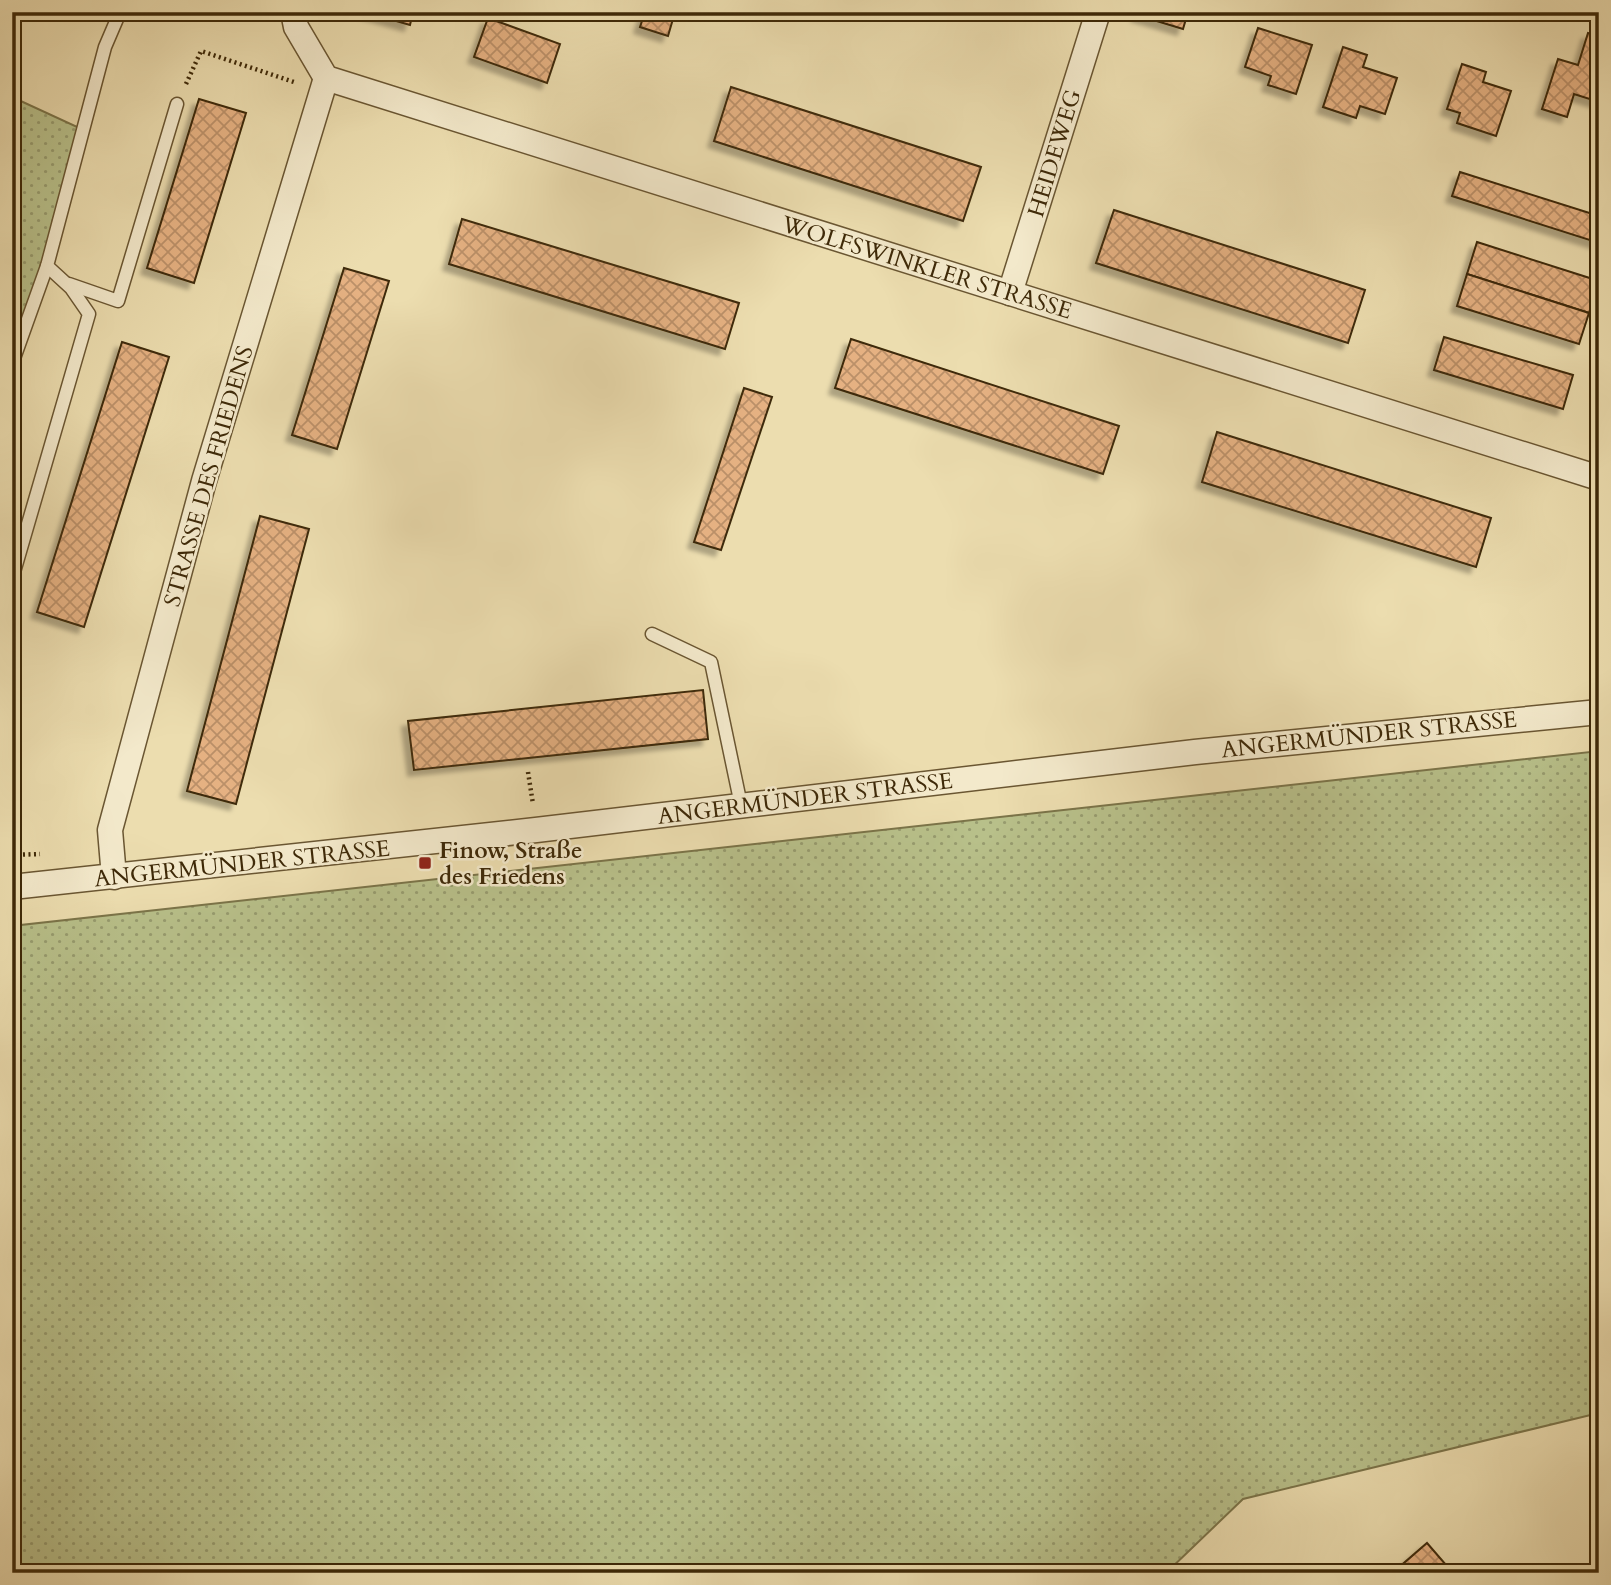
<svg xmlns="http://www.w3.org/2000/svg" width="1611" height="1585" viewBox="0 0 1611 1585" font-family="Cardo,serif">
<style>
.grass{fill:url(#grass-dots);stroke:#7b7449;stroke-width:2}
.building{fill:url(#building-cross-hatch);stroke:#3e2908;stroke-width:2;filter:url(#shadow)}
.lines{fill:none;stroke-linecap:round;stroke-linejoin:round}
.lane-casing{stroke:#6a5632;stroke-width:15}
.street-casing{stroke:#6a5632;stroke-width:27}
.path{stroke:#3e2908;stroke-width:4.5;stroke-dasharray:2 3.5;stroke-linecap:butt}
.lane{stroke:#f3e9cb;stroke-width:12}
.street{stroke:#f3e9cb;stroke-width:24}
.poi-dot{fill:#8f2418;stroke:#f3e9cb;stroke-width:2.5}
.labels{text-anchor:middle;stroke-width:5;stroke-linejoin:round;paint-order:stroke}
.street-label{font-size:23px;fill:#3e2908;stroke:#f3e9cb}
.poi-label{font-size:23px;font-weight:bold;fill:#3e2908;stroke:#f3e9cb;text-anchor:start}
</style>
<defs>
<pattern id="grass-dots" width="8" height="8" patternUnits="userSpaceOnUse" patternTransform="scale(1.75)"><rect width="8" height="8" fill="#b8c08a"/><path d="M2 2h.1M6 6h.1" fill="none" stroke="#979c6f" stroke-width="1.8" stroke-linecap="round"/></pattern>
<pattern id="building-cross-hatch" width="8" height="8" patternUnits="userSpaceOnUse" patternTransform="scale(1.75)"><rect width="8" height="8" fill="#e5b182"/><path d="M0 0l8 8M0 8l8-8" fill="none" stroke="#bb9068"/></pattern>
<filter id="shadow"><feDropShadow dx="-6" dy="6" stdDeviation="2" flood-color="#0004"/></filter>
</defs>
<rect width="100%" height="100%" fill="#ecddaf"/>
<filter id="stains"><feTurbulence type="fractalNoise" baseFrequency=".00286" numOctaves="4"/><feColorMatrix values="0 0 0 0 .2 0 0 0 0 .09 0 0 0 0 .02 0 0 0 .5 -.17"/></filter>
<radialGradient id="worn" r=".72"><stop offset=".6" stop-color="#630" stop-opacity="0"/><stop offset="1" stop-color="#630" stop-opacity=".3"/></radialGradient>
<g class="grass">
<path d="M12 97 86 131 12 364Z"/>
<path d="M1599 751V1413L1243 1499 1166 1573H12V926Z"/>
</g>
<g class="building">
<path d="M365 12H413L410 25Z"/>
<path d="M645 12H675L668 36 640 27Z"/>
<path d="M1138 12H1188L1183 29 1137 15Z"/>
<path d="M488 18 560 44 547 83 474 57Z"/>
<path d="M1258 28 1312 45 1296 94 1268 85 1271 76 1245 67Z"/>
<path d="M1588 33 1599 36V102L1574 94 1567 117 1542 109 1558 59 1578 65Z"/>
<path d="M1343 47 1367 55 1363 67 1397 78 1385 114 1360 106 1356 118 1323 107Z"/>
<path d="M1462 64 1486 72 1483 82 1511 91 1496 136 1457 123 1460 113 1447 109Z"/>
<path d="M731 87 981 167 963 221 714 141Z"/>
<path d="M199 99 246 113 194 283 147 268Z"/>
<path d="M1460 172 1599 216V243L1452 196Z"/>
<path d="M1114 210 1365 290 1348 343 1096 263Z"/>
<path d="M462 219 739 303 725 349 449 264Z"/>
<path d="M1477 242 1599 281 1589 313 1467 274Z"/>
<path d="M344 268 389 281 337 449 292 435Z"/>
<path d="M1467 274 1589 313 1579 344 1457 306Z"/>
<path d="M1444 337 1573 375 1563 409 1434 370Z"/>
<path d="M851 339 1119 426 1103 474 835 388Z"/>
<path d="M122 342 169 357 84 627 37 612Z"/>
<path d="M744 388 772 397 721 550 694 542Z"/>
<path d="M1217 432 1491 518 1476 567 1202 482Z"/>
<path d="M260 516 309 529 236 804 187 791Z"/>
<path d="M703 690 708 739 414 770 408 721Z"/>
<path d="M1427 1543 1453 1573H1400L1397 1569Z"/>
</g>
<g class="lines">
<defs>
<g id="lane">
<path d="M69 284 118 301 177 104"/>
<path d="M12 364 47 266"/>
<path d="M12 579 89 314 71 288 47 266 105 47 120 12"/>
<path d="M652 634 711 662 741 805"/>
</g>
<g id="street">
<path d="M293 12 296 27 326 78 1599 478"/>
<path d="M1010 293 1098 12"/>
<path d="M114 877 110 830 204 481 326 78"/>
<path d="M12 887 536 830 1195 752 1599 712"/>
</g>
</defs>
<use href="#lane" class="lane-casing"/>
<use href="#street" class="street-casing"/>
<g class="path">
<path d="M186 84 201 51 297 83"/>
<path d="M528 772 533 804"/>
<path d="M12 855 40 854"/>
</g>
<use href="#lane" class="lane"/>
<use href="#street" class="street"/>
</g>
<rect class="poi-dot" x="418" y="856" width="14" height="14" rx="3.5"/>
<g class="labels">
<g class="street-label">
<text transform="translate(1054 153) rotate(-73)" y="8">HEIDEWEG</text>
<text transform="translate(927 267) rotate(17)" y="8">WOLFSWINKLER STRASSE</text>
<text transform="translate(208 476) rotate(-74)" y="8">STRASSE DES FRIEDENS</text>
<text transform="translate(1369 734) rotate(-6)" y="8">ANGERMÜNDER STRASSE</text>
<text transform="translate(805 798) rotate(-7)" y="8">ANGERMÜNDER STRASSE</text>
<text transform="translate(242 863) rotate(-6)" y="8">ANGERMÜNDER STRASSE</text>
</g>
<g class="poi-label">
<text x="439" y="858">Finow, Straße<tspan x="439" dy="26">des Friedens</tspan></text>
</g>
</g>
<rect width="1611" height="1585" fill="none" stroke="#ecddaf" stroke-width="42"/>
<rect x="14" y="14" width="1583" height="1557" fill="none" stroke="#3e2908" stroke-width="3.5"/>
<rect x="21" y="21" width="1569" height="1543" fill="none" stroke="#3e2908" stroke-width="2"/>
<rect width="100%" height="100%" filter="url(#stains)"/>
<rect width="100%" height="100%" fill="url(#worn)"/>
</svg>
